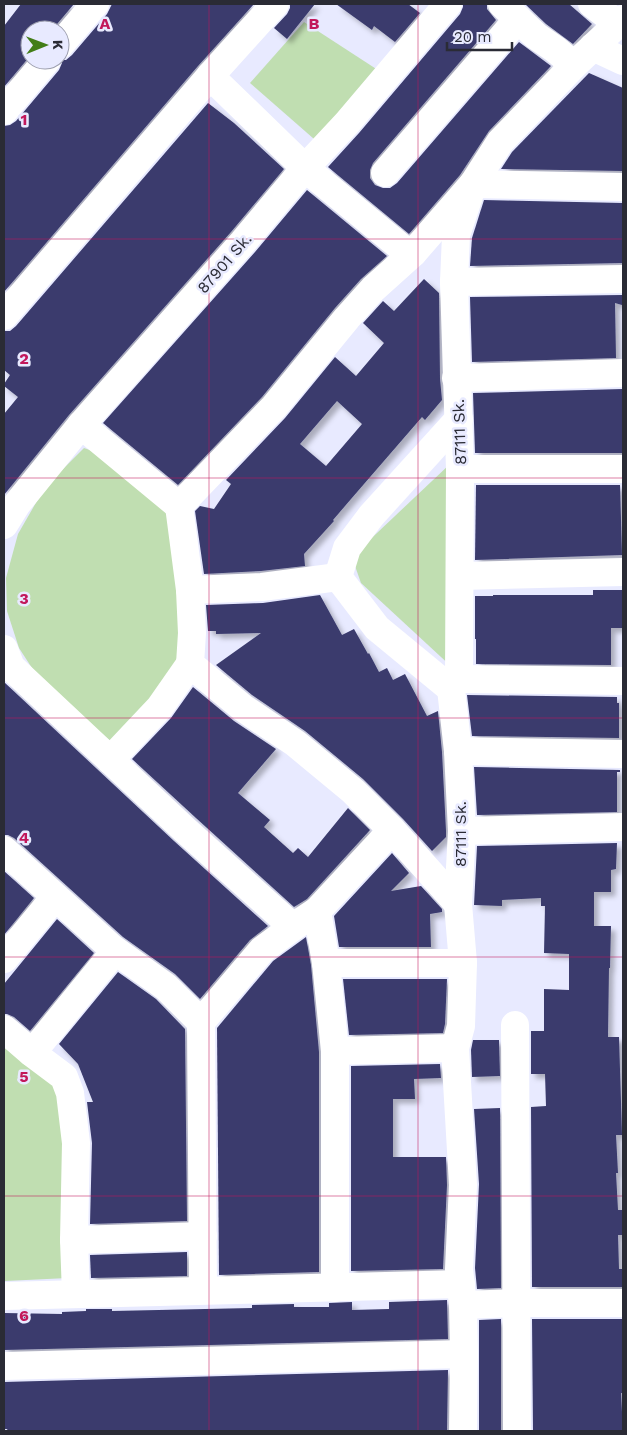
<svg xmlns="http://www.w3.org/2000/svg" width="627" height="1435" viewBox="0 0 627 1435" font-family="'Work Sans',sans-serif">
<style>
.green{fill:#c0deb1}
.building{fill:#3a3b6d;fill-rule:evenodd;filter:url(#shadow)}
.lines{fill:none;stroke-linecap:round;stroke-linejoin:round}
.minor{stroke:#fff;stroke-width:28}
.grid{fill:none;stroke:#c2185b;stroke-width:1;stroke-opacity:0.55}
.labels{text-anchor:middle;stroke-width:5;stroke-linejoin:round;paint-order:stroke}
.street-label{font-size:16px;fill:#2a2b35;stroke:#e8eaff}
.grid-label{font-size:16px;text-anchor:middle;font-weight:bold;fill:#c2185b;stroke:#e8eaff;stroke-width:5;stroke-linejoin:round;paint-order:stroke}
</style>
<defs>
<filter id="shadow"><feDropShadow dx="4.5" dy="4.5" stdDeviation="2.5" flood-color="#0004"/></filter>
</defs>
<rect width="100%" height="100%" fill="#e8eaff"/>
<g class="green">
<path d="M304 22 384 74 322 146 250 83Z"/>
<path d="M84 448 121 461 178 524 185 648 171 683 112 742 88 724 45 688 19 648 7 611 6 578 18 534 45 487Z"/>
<path d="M450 464 454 669 361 583 355 566 359 550Z"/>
<path d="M4 1036 65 1097 68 1278 5 1281 4 1272Z"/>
</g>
<g class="building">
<path d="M21 4H74L52 30H30V56L4 87V26Z"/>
<path d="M112 4H254L198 66 4 292V126L10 125 16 121 59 70 62 63V60H66L72 55 107 14Z"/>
<path d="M290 4H315L287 39 274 28 287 14 290 8Z"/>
<path d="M336 4H408L420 13 395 42 374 26 372 30Z"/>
<path d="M463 4H487V9L496 20 373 163 370 170V178L375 185 383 188H390L397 183 519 42 551 66 489 131 460 175 409 234 328 167 359 133 460 14 463 7Z"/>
<path d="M525 4H569L592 24 573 44 546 24Z"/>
<path d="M589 73 623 88V171L501 169 512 152Z"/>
<path d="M208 103 234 123 284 169 231 232 69 415 4 495V414L18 397 4 386V384L10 375 4 370V331H10L16 326Z"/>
<path d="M307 190 387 256 361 279 335 308 262 397 178 485 103 423 255 252Z"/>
<path d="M484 200 623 203V263L470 266 472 238Z"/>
<path d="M424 279 439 293 440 379 442 400 425 420 422 417 351 499 333 520 334 521 304 554 305 566 261 571 204 574 195 511 200 506 214 509 231 484 226 480 285 418 335 357 356 376 384 343 363 323 383 301 394 311ZM337 401 362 424 326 466 300 444Z"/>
<path d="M622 295V305L615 303 616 358 472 362 470 297Z"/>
<path d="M623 389V409H622L623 453H475L473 393Z"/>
<path d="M476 485H620L622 555 475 560Z"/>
<path d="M593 590H622L623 628H611V665L476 664V639H475V596H493V595H593Z"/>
<path d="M320 595 342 635 354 629 368 654 369 653 379 672 387 668 393 680 405 674 427 716 438 711 442 752 446 831V837L432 851 403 819 363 779 305 731 252 695 216 665 261 633 216 634V631H208L206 605 263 603Z"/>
<path d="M4 682 174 841 268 926 250 940 200 999 175 974 123 937 14 838 8 835H4Z"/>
<path d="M193 687 234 721 276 749 238 793 270 820 264 827 293 853 298 848 308 857 348 808 370 830 307 899 294 907 196 818 132 759 171 718Z"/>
<path d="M467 695 617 697V703H619V738L472 736Z"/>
<path d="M474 767 620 770V772H617V812L477 815Z"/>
<path d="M617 843 616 869 611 870V892H594V926H611L610 968H609L608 1037H619L622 1135H616L618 1173H616L618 1210H623V1235H618L619 1269H622V1287H532L531 1107 546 1106 545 1074H531V1031H544V989L569 990V954L544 953 545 906H541V898L502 900V906L474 905 477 846Z"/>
<path d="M392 853 409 873 391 891 421 886 442 909V912L430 914 431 947H339L334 916Z"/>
<path d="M4 871 34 898 4 935Z"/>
<path d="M57 919 94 953 30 1031 14 1017 7 1014H4V984Z"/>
<path d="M306 937 311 965 319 1052V1272L219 1275 217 1028 273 961Z"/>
<path d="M118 972 156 999 185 1029 187 1221 90 1224 92 1143 87 1102H93L78 1064 59 1044Z"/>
<path d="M343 979H447L445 1024 443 1033 349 1035Z"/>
<path d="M473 1040H499L500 1076 472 1077 471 1050Z"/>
<path d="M440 1064 441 1078 414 1079 415 1099H393V1157H446L447 1185 443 1269 351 1271V1066Z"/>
<path d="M500 1108 501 1288 477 1289 475 1268 479 1184 474 1109Z"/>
<path d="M187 1252V1276L91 1278 90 1255Z"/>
<path d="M447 1300 448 1339 4 1350V1313L62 1314V1312L86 1311V1309H112V1311L252 1308V1305L294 1304V1307H329V1303L352 1302V1310L389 1309V1302Z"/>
<path d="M501 1319V1431H479V1320Z"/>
<path d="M532 1319H623V1393H621L623 1431H533Z"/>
<path d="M448 1370 447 1431H8L7 1429H4V1382Z"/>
</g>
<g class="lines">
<g class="minor">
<path d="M592 4 618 24"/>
<path d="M518 19 536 36 555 49 574 65"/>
<path d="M60 45 95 4"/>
<path d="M593 47 623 61"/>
<path d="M210 76 305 168 402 248 413 253"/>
<path d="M4 111 47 60"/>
<path d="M385 173 518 19 502 4"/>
<path d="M454 282 623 279"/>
<path d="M4 316 210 76 275 4"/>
<path d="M456 378 623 373"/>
<path d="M460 469H623"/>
<path d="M179 506 81 425 243 242 305 168 347 123 448 4"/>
<path d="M4 525 17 504 81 425"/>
<path d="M460 576 623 572"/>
<path d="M190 590 262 587 338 577"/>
<path d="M4 649 11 667 185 830 293 927 317 911 326 963 335 1051V1288"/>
<path d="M459 679 623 681"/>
<path d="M451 689 377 628 338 577 347 548 371 516 459 419"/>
<path d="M458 751 623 754"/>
<path d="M110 760 160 707 190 664"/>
<path d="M462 831 623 827"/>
<path d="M4 850 113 949 166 987 201 1022"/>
<path d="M458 904 392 830 353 791 295 743 243 708 190 664 192 633 190 590 179 506 274 407 347 318 373 289 413 253 473 184 623 187"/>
<path d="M317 911 392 830"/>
<path d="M4 959 55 897"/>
<path d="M326 963H463"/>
<path d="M515 1025 517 1431"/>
<path d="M4 1029 32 1053 64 1077 70 1093 76 1143 74 1240 76 1294"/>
<path d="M335 1051 455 1048"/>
<path d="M32 1053 115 951"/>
<path d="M74 1240 203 1236"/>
<path d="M203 1290 201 1022 262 950 293 927"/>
<path d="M4 1296 461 1284"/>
<path d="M463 1305 517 1303H623"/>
<path d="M4 1366 464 1354"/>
<path d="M463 1431 464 1354 463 1305 459 1269 463 1185 455 1048 461 1026 463 963 458 904 462 831 458 751 451 689 459 679 460 469 454 282 456 235 473 184 500 142 574 65 623 19"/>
</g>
</g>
<path class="grid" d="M209 4V1431M418 4V1431M4 239H623M4 478H623M4 718H623M4 957H623M4 1196H623"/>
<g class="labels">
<g class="street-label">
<text transform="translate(224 263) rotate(-49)" y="6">87901 Sk.</text>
<text transform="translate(459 432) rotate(-92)" y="6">87111 Sk.</text>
<text transform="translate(460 834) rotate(-90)" y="6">87111 Sk.</text>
</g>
</g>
<g class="grid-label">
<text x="105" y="29">A</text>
<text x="314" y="29">B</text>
<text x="24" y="125">1</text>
<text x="24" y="364">2</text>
<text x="24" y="604">3</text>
<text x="24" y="843">4</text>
<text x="24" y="1082">5</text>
<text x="24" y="1321">6</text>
</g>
<rect width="627" height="1435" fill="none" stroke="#2a2b35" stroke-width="10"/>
<g transform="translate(45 45) rotate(89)"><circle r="24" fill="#e8eaff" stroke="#9c9eae"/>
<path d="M0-4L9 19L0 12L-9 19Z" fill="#427d18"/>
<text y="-8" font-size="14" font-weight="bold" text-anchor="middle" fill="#2a2b35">K</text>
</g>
<path d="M447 42v8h65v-8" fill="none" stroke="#2a2b35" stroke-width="2.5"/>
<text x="454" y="42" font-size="15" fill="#2a2b35" stroke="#e8eaff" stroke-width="4" paint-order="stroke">20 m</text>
</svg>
